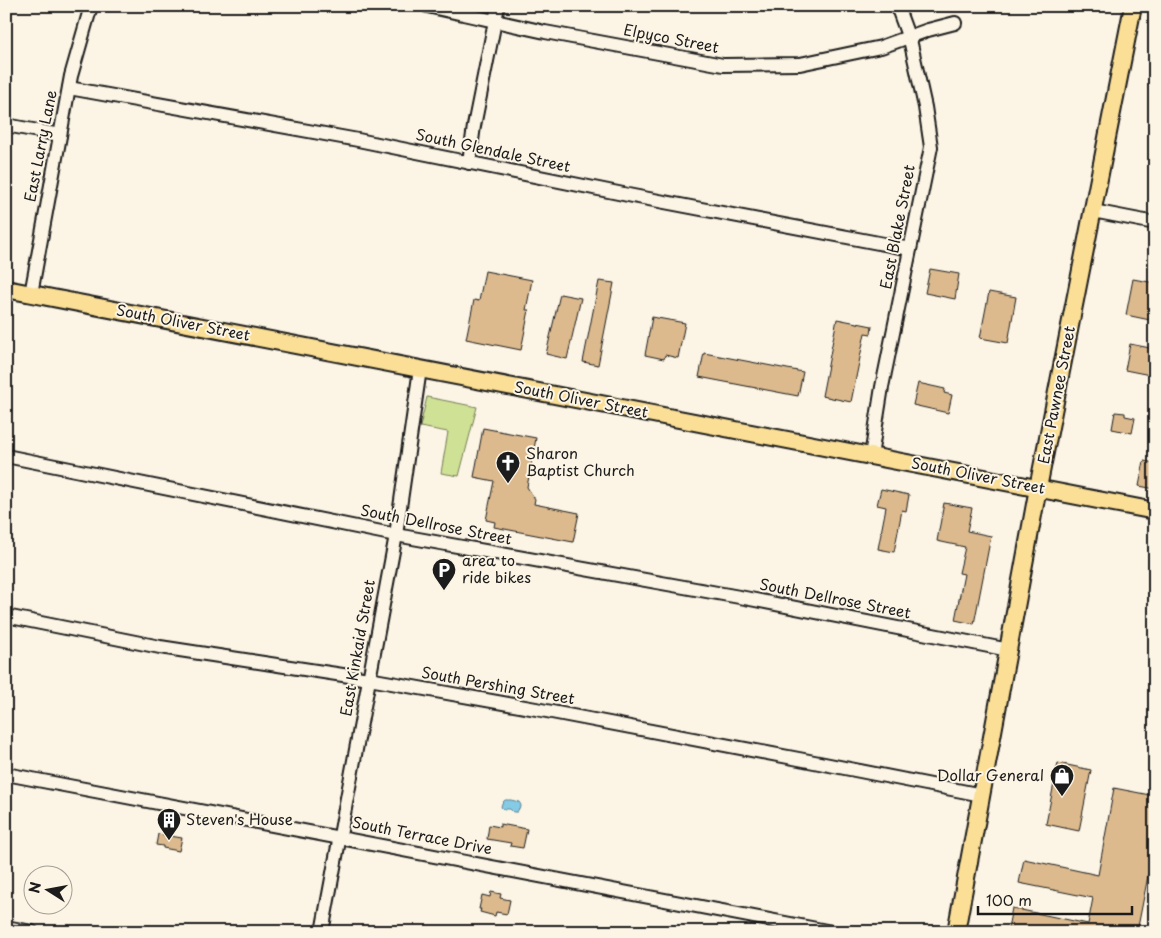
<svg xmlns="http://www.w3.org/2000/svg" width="1161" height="938" viewBox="0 0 1161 938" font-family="'Playpen Sans',sans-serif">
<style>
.green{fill:#cfe195;stroke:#767e58}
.water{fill:#85cbe6;stroke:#5b8595}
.building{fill:#dcba8e;stroke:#1c1c1c}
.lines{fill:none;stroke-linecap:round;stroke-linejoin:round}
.minor-casing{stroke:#1c1c1c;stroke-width:16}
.major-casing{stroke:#1c1c1c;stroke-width:20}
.minor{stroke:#fcf5e5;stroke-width:12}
.major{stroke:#fbdf96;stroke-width:16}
.labels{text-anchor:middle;stroke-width:4;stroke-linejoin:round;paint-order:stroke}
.street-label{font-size:15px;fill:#1c1c1c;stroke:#fcf5e5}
.poi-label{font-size:15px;fill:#1c1c1c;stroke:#fcf5e5;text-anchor:start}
</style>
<rect width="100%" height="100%" fill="#fcf5e5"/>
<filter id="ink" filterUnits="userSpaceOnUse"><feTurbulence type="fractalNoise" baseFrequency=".02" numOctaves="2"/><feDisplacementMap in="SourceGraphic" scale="10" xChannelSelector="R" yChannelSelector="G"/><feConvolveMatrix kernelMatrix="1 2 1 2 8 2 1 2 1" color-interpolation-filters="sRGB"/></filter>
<g filter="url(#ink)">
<path class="green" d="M427 397 477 407 459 476 441 473 448 432 420 427Z"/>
<path class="water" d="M505 800H511L519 802 521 805 517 812H513L510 809H503L501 807 502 803Z"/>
<g class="building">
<path d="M930 269 959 274 955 299 925 293Z"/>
<path d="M485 271 532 280 526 310H529L521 350 466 339 474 300 479 301Z"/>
<path d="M1133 279 1155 283V295L1150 320 1126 315Z"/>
<path d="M599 281 614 283 598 365 583 362Z"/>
<path d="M989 292 1016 297 1008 343 980 338Z"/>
<path d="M560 294 581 298 567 359 546 354Z"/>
<path d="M652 317 685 323 678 358 665 355 664 359 645 355Z"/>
<path d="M837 319 872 326 871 334 865 333 851 402 822 396Z"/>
<path d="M1130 344 1155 349V376L1125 370Z"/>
<path d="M704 353 803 372 798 396 699 377Z"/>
<path d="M918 383 945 389 944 393 952 395 948 413 913 405Z"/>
<path d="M1115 412 1125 413V416L1135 418 1132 433 1112 429Z"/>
<path d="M483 428 536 438 527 487 535 499 534 504 579 513 573 542 494 527 495 522 486 520 494 481 474 477Z"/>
<path d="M1144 461 1155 463V489L1139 486Z"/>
<path d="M881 489 909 495 906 511 902 510 894 552 878 549 886 507 877 505Z"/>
<path d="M944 503 972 508 967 531 991 536 974 624 955 620 964 574 959 573 965 547 937 541Z"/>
<path d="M1058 763 1091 770 1079 831 1046 824Z"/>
<path d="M1114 788 1155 796V840L1137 932H1025L1008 928 1012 908 1088 924 1093 898 1019 883 1024 859 1098 875Z"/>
<path d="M500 824 527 829 523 848 510 846 511 843 487 839 489 825 500 827Z"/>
<path d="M158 834 182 838 179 851 163 848V846L156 845Z"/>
<path d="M491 892 501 894 500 898 510 900 507 914 496 912 495 916 480 912 481 909H479L482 895 490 897Z"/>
</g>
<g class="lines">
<defs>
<g id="minor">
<path d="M427 6 545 32 723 65 800 64 881 47 928 30 955 23"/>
<path d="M69 88 358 140 633 196 910 249"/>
<path d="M6 125 60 135"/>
<path d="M469 163 474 126 498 6"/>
<path d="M1093 211 1155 223"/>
<path d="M31 294 71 76 91 6"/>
<path d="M6 456 396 535 745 598 1009 650"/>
<path d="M871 456 882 387 931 147 925 107 911 44 897 6"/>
<path d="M6 616 160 647 369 679 536 709 804 760 982 795"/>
<path d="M6 774 832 932"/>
<path d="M6 927 32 932"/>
<path d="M322 932 396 535 420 369"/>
</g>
<g id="major">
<path d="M6 289 1155 511"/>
<path d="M956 932 1038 488 1133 6"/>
</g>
</defs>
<use href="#minor" class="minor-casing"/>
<use href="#major" class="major-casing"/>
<use href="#minor" class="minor"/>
<use href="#major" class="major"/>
</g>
</g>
<defs>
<symbol id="church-pin" viewBox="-11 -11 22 30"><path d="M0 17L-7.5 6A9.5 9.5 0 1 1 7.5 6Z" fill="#1c1c1c" stroke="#fcf5e5"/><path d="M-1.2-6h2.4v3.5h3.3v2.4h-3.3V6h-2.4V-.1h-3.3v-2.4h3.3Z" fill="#fff"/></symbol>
<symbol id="parking-pin" viewBox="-11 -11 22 30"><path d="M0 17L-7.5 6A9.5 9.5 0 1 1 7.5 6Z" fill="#1c1c1c" stroke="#fcf5e5"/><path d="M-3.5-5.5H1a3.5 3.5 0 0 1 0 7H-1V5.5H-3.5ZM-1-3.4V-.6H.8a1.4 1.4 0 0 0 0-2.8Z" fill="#fff"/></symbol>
<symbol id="shop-pin" viewBox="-11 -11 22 30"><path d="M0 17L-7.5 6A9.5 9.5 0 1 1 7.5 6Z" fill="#1c1c1c" stroke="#fcf5e5"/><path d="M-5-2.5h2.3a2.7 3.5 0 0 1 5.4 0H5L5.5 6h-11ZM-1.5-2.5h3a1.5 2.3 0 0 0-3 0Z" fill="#fff"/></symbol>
<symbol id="building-pin" viewBox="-11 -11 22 30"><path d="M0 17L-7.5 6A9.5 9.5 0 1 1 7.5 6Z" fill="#1c1c1c" stroke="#fcf5e5"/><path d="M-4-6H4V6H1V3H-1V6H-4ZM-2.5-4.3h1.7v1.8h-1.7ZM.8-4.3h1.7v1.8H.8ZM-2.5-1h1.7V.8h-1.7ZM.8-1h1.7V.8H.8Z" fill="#fff"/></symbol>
</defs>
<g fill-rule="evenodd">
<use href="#church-pin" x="494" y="449" width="28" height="38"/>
<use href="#parking-pin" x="430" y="556" width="28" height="38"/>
<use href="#shop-pin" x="1048" y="762" width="28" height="38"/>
<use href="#building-pin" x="155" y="806" width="28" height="38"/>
</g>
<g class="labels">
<g class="street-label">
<text transform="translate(671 39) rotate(11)" y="5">Elpyco Street</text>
<text transform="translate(41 146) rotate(-79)" y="5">East Larry Lane</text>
<text transform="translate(493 151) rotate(12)" y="5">South Glendale Street</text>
<text transform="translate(898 227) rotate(-79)" y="5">East Blake Street</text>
<text transform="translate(183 323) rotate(11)" y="5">South Oliver Street</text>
<text transform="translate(1057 395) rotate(-79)" y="5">East Pawnee Street</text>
<text transform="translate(581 400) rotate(11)" y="5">South Oliver Street</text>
<text transform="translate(978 476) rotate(11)" y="5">South Oliver Street</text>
<text transform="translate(436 525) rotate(11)" y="5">South Dellrose Street</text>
<text transform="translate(835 599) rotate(11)" y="5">South Dellrose Street</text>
<text transform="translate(358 648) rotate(-80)" y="5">East Kinkaid Street</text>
<text transform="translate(498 686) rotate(10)" y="5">South Pershing Street</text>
<text transform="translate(422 836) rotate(11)" y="5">South Terrace Drive</text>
</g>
<g class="poi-label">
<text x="526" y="459">Sharon<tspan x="526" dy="17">Baptist Church</tspan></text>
<text x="462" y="566">area to<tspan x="462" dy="17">ride bikes</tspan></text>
<text x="1044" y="781" text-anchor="end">Dollar General</text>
<text x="186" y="825">Steven's House</text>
</g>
</g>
<rect width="1161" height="938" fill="none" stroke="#fcf5e5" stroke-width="25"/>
<rect x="12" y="12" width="1136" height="913" fill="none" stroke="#1c1c1c" stroke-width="2" filter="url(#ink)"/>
<g transform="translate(48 890) rotate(281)"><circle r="24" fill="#fcf5e5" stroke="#a29e95"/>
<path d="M0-4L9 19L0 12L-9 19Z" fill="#1c1c1c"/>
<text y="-8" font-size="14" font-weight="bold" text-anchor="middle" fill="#1c1c1c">N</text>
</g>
<path d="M978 906v8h154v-8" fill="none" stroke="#1c1c1c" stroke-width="2.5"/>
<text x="986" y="906" font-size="15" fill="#1c1c1c" stroke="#fcf5e5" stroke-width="4" paint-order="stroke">100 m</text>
</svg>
